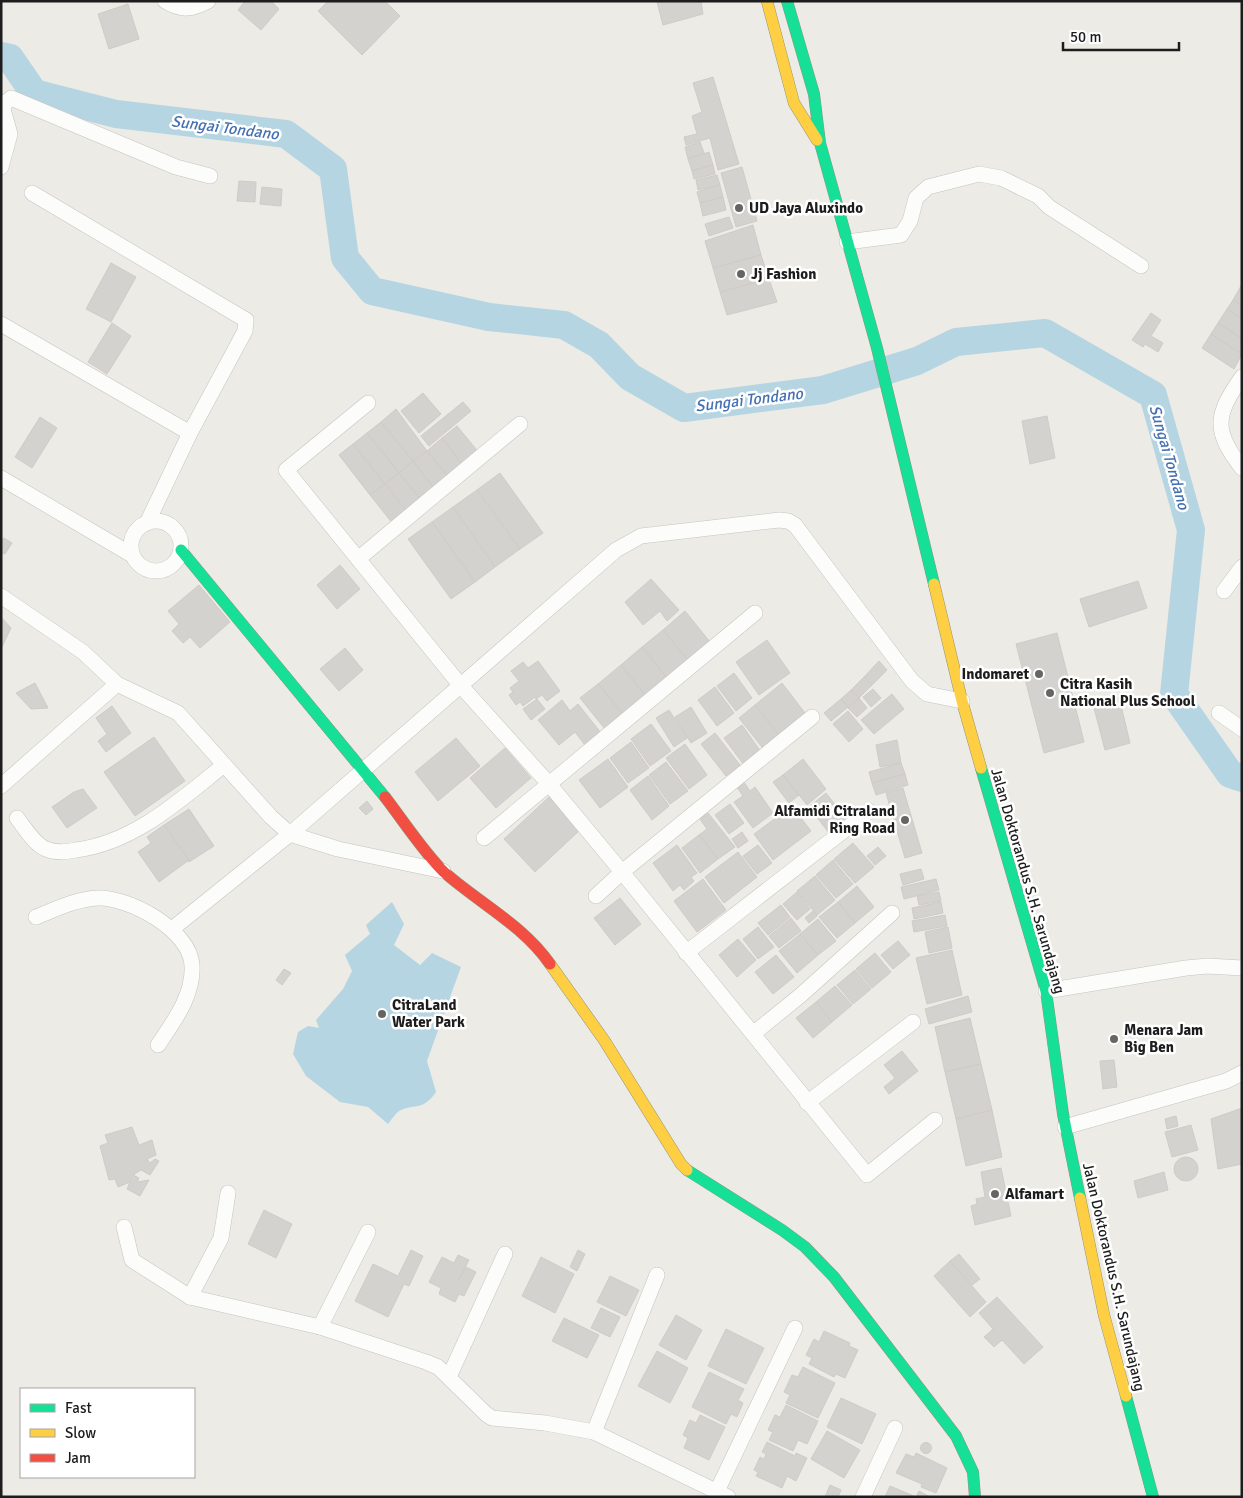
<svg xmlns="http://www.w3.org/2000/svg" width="1243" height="1498" viewBox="0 0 1243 1498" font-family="Signika,sans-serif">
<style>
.water{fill:#b6d5e2}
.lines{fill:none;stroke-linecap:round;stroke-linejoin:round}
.river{stroke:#b6d5e2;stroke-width:28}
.building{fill:#d4d2ce;stroke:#cfccc7}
.street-casing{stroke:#c4c4c1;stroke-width:16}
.fast-casing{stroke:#92967c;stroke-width:12}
.slow-casing{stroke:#92967c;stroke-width:12}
.jam-casing{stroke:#92967c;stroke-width:12}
.street{stroke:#fcfcfb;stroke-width:15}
.fast{stroke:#16e098;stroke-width:11}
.slow{stroke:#ffcf43;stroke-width:11}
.jam{stroke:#f24e42;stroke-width:11}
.poi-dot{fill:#656563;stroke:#fff;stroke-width:2}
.labels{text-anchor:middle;stroke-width:5;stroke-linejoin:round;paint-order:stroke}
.poi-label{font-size:15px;font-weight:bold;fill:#1d1d1d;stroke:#fff;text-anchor:start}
.street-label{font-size:15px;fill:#1d1d1d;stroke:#fff}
.water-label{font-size:16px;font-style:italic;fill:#4470b2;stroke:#fff}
</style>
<rect width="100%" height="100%" fill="#ecebe5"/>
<path class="water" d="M392 902 404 924 394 945 420 965 432 953 461 967 427 1061 436 1092C422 1112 414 1103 399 1111 395 1114 391 1120 388 1124L368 1107 340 1102 306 1076 293 1054 298 1032 308 1026 319 1028 316 1020 343 989 352 971 345 955 370 934 366 925Z"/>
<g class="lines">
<path class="river" d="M1 56 10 58 34 93 116 114 286 134 333 169 345 258 372 291 489 317 564 325 599 345 630 377 684 408 823 390 917 361 956 342 1045 333 1153 395 1191 530 1174 694 1230 774 1242 778"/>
</g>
<g class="building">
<path d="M245 1H271L279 9 261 30 238 10Z"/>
<path d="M328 1H385L400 16 362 55 318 11Z"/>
<path d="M701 1 703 14 663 25 657 2Z"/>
<path d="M128 4 139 39 109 49 98 14Z"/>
<path d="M713 77 739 164 718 170 710 138 686 145 684 137 697 134 692 116 702 112 693 83Z"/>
<path d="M700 142 704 153 688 159 685 147Z"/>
<path d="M709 152 713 165 692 171 688 159Z"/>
<path d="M713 165 715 174 694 179 692 171Z"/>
<path d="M742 167 757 221 736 227 721 173Z"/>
<path d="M717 175 720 185 698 190 696 180Z"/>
<path d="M239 181 256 182 255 202 237 201Z"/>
<path d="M720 185 723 197 700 203 697 192Z"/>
<path d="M262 187 282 189 281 206 260 204Z"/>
<path d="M723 197 726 210 703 216 700 203Z"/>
<path d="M729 217 733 228 709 236 705 224Z"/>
<path d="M753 225 761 255 713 268 705 241Z"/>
<path d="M761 255 769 279 720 292 713 268Z"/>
<path d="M111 263 136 277 111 322 86 309Z"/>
<path d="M769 279 777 302 727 315 720 292Z"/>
<path d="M1241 286H1242V306L1233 300Z"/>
<path d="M1233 300 1242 306V319L1227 309Z"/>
<path d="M1227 309 1242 319V339L1218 323Z"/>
<path d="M1151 313 1161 320 1151 336 1163 343 1158 352 1145 344 1143 347 1132 340Z"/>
<path d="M112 323 131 336 107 374 88 362Z"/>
<path d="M1218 323 1242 339V354L1211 334Z"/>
<path d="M1211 334 1242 354 1234 369 1202 348Z"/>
<path d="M423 393 441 414 419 433 401 411Z"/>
<path d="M463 402 471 411 429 446 421 436Z"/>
<path d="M396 409 427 451 413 461 381 422Z"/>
<path d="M1047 416 1055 458 1030 464 1022 421Z"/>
<path d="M40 417 57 428 32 468 15 457Z"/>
<path d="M381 422 413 461 399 473 367 433Z"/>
<path d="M457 426 480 454 464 467 442 438Z"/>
<path d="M367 433 399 473 385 484 353 444Z"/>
<path d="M442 438 464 467 450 479 427 451Z"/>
<path d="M353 444 385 484 370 495 339 455Z"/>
<path d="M427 451 450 479 435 490 413 461Z"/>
<path d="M413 461 435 490 422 501 399 473Z"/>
<path d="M399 473 422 501 408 513 385 484Z"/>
<path d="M500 473 543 533 520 549 477 490Z"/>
<path d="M385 484 408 513 393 524 370 495Z"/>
<path d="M477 490 520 549 495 567 453 507Z"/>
<path d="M453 507 495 567 475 582 432 522Z"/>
<path d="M432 522 475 582 451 599 408 539Z"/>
<path d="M4 538 12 543 5 554 1 552V541Z"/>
<path d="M340 565 360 589 337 609 317 585Z"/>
<path d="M651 579 679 610 667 621 660 611 643 625 625 602Z"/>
<path d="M1138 581 1147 608 1089 627 1080 599Z"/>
<path d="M199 585 230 622 200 648 190 637 183 643 172 631 179 624 168 611Z"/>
<path d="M685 611 710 642 688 660 663 630Z"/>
<path d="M1 617 11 628 1 649Z"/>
<path d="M663 630 688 660 667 678 642 647Z"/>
<path d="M1057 633 1084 742 1044 753 1016 644Z"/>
<path d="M767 640 790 673 759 695 736 662Z"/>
<path d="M642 647 667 678 645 695 621 665Z"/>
<path d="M345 648 363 670 339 691 320 669Z"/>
<path d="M538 661 560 691 547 701 542 695 536 699 535 697 523 706 520 702 516 705 509 695 513 692 510 688 519 681 511 671 523 662 528 668Z"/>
<path d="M879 661 887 670 872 685 864 677Z"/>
<path d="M621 665 645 695 623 714 598 684Z"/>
<path d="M734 673 752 698 736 711 717 686Z"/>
<path d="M864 677 872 685 859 698 851 690Z"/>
<path d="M35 683 48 708 31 709 16 693Z"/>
<path d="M782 683 805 713 778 734 755 705Z"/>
<path d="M598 684 623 714 605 729 580 698Z"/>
<path d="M715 687 734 713 717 726 698 700Z"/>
<path d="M873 689 881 698 871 707 863 697Z"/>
<path d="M851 690 859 698 848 708 841 699Z"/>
<path d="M892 694 904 709 874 734 861 720Z"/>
<path d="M1119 697 1130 743 1105 750 1093 704Z"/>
<path d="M859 698 867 708 857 717 848 708Z"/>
<path d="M537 699 545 709 531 720 523 709Z"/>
<path d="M841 699 848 707 831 721 824 713Z"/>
<path d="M562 700 570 711 578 704 601 733 585 745 575 732 559 745 538 720Z"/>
<path d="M755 705 778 734 762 747 739 718Z"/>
<path d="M112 706 131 733 106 752 98 741 107 734 96 718Z"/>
<path d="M691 707 707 733 691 743 675 717Z"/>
<path d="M669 710 687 738 674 747 656 718Z"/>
<path d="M848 711 863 729 849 742 833 724Z"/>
<path d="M651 724 671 751 650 766 631 739Z"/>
<path d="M742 725 761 752 744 765 724 738Z"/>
<path d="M715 733 740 765 726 776 701 744Z"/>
<path d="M154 737 185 781 135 816 104 772Z"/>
<path d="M456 738 480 766 438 801 415 772Z"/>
<path d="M897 740 901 763 880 767 876 745Z"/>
<path d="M631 742 649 768 628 783 610 758Z"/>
<path d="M685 744 707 775 689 789 666 758Z"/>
<path d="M505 748 531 778 496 808 470 778Z"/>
<path d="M608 759 628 787 600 808 579 780Z"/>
<path d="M803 759 826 789 807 805 783 775Z"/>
<path d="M666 762 688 791 670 804 649 775Z"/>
<path d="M901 763 905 774 872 783 869 772Z"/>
<path d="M905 774 908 785 876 795 872 783Z"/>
<path d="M783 775 799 795 789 803 773 782Z"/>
<path d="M648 776 669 806 652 820 630 790Z"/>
<path d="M743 781 750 791 755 787 773 813 753 828 734 802 743 796 736 786Z"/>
<path d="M903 788 922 853 905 858 886 793Z"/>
<path d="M83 789 97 808 67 828 52 807 74 792Z"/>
<path d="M826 793 847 820 829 833 809 807Z"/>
<path d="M549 797 580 830 535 872 504 839Z"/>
<path d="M367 801 373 809 366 815 359 808Z"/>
<path d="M730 804 744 823 729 834 715 815Z"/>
<path d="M792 806 811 831 773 860 754 834Z"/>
<path d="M189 809 214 846 189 862 164 825Z"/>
<path d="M708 813 735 847 718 859 699 835 707 829 700 819Z"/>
<path d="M164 825 189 860 159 882 138 852 151 843 147 837Z"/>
<path d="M742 832 748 841 738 848 732 839Z"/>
<path d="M699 835 718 859 700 873 682 848Z"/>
<path d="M853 843 874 867 855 883 834 859Z"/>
<path d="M677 845 697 873 691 877 694 881 684 890 680 885 673 891 653 863Z"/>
<path d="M758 845 772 863 757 874 743 856Z"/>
<path d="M878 847 886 856 875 865 867 856Z"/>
<path d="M738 852 757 877 724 903 705 877Z"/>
<path d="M833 860 853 884 836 898 816 875Z"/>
<path d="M921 869 924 879 903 885 900 874Z"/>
<path d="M815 876 835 900 817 915 797 891Z"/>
<path d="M703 879 726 910 697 932 674 901Z"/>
<path d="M936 879 939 890 904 899 901 887Z"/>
<path d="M857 886 874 907 855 923 838 902Z"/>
<path d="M797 892 810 909 797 920 783 904Z"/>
<path d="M939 892 941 901 919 905 917 896Z"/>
<path d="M620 898 641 924 615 945 594 918Z"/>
<path d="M838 902 855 923 837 938 819 917Z"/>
<path d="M941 902 943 913 914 919 912 908Z"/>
<path d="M781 905 790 917 768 935 758 923Z"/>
<path d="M813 911 817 916 809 923 805 918Z"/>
<path d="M945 915 947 926 914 932 912 921Z"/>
<path d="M791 918 801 931 779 948 769 936Z"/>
<path d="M818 919 836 941 818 955 800 934Z"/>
<path d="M758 927 774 947 758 959 743 939Z"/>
<path d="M948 927 952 948 929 953 925 932Z"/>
<path d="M800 934 818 955 797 973 779 951Z"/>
<path d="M738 939 756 960 737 977 719 955Z"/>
<path d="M898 941 910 955 893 969 881 955Z"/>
<path d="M952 950 962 995 927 1004 916 958Z"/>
<path d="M875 953 891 972 872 988 856 969Z"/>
<path d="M776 955 794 977 773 994 755 972Z"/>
<path d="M284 969 291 973 282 985 276 980Z"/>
<path d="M855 970 871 989 853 1004 837 985Z"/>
<path d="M835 986 852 1005 832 1022 816 1002Z"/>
<path d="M968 996 972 1012 929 1024 925 1009Z"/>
<path d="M816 1002 832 1022 813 1038 796 1018Z"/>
<path d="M970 1018 981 1064 945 1072 935 1027Z"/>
<path d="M902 1051 918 1071 889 1094 884 1087 895 1078 884 1065Z"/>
<path d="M1114 1060 1117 1087 1103 1089 1100 1061Z"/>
<path d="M981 1064 992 1110 956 1119 945 1072Z"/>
<path d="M1242 1108V1164L1218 1169 1211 1119Z"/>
<path d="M992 1110 1002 1157 966 1166 956 1119Z"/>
<path d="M1176 1116 1178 1126 1167 1129 1165 1119Z"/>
<path d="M1191 1125 1198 1150 1172 1157 1165 1132Z"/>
<path d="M132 1127 139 1145 152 1140 156 1155 147 1159 150 1163 155 1159 159 1161 150 1175 141 1170 133 1175 139 1178 137 1182 149 1180 140 1196 127 1189 130 1182 118 1187 115 1179 109 1180 100 1146 108 1143 105 1135Z"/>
<circle cx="1186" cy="1169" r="12"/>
<path d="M1001 1168 1011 1216 975 1225 971 1206 977 1204 976 1199 985 1197 981 1172Z"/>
<path d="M1164 1172 1168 1190 1138 1198 1134 1181Z"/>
<path d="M264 1210 292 1224 276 1258 248 1244Z"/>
<path d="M411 1250 423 1256 409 1286 404 1284 388 1317 355 1301 373 1264 398 1276Z"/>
<path d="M578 1250 585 1254 577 1271 570 1267Z"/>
<path d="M959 1254 980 1279 971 1286 950 1261Z"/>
<path d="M458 1255 469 1260 458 1281 466 1267 476 1272 464 1296 459 1294 455 1302 439 1294 441 1288 429 1282 442 1257 454 1263Z"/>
<path d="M541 1257 574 1274 555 1313 522 1296Z"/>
<path d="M950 1261 986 1302 970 1317 934 1276Z"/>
<path d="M610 1276 639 1290 626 1316 597 1302Z"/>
<path d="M997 1297 1043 1347 1024 1364 1002 1340 994 1347 984 1337 993 1329 979 1313Z"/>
<path d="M601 1308 620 1317 610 1337 591 1328Z"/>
<path d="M676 1315 702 1330 686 1360 659 1345Z"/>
<path d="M564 1318 599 1335 587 1358 552 1341Z"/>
<path d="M726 1329 764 1348 746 1384 708 1366Z"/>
<path d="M824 1331 850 1343 849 1346 858 1350 845 1378 836 1374 834 1377 809 1364 812 1358 806 1355 814 1339 819 1342Z"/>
<path d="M657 1351 688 1368 670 1403 638 1386Z"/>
<path d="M803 1367 835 1383 818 1418 786 1403 790 1395 784 1392 792 1375 798 1377Z"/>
<path d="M709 1372 744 1389 738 1400 743 1403 737 1417 731 1414 726 1424 692 1407Z"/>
<path d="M841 1398 876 1414 862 1444 827 1427Z"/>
<path d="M786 1405 818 1421 807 1444 798 1440 793 1451 769 1440 773 1432 768 1430 775 1415 780 1417Z"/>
<path d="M700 1415 725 1427 709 1460 684 1448 688 1438 683 1435 690 1420 696 1423Z"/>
<path d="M827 1431 860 1450 844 1478 811 1459Z"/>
<path d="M767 1442 795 1456 796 1453 807 1458 796 1481 787 1476 782 1488 756 1476 758 1472 754 1470 760 1457 764 1459 766 1454 762 1452Z"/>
<circle cx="926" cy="1448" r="5.5"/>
<path d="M916 1453 947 1468 936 1493 921 1487 922 1484 896 1473 906 1454 914 1457Z"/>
<path d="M830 1485 841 1490 838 1497H825Z"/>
<path d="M890 1486 916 1497 919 1491 930 1497H885Z"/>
</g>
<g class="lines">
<defs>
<g id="street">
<path d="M165 1C181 11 192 10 208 1"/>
<path d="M1 167 10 134 3 109 5 103 11 98 176 167 210 176"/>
<path d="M32 193 246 320 245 331 190 433 147 523"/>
<path d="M847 242 901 235 910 221 916 198 928 187 979 174 1001 178 1038 196 1049 207 1141 266"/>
<path d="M1 324 190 433"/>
<path d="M1242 377C1215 415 1213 431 1242 468"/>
<path d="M368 403 286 470 461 686 549 784 622 872 867 1175 935 1120"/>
<path d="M1 478 132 555"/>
<circle cx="156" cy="546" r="25"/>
<path d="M358 559 520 424"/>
<path d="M1224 591 1242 567"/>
<path d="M1 596 83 652 117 684 178 713 271 817 290 834 338 849 443 871"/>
<path d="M1219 713 1242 729"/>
<path d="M1 786 117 684"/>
<path d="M17 818C25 828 34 844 46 849 56 853 65 852 76 850 134 843 180 800 224 765"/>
<path d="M484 838 755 613"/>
<path d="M596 896 622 872 812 717"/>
<path d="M36 917C56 909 76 899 98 898 129 897 190 930 192 965 194 995 174 1021 158 1045"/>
<path d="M172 929 290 834 616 550 641 536 779 520 788 521 795 525 912 681 927 694 962 701"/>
<path d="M686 953 869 811"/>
<path d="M1046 991 1186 968 1208 966 1242 968"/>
<path d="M754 1033 801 995 892 913"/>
<path d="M807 1103 913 1022"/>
<path d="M1065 1127 1226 1081 1242 1073"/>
<path d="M124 1227 132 1260 190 1297 320 1327 426 1362 438 1367 486 1414 492 1418 545 1423 594 1432 728 1497"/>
<path d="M190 1297 221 1238 228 1193"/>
<path d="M320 1327 368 1232"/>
<path d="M449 1377 505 1254"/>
<path d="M594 1432 657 1275"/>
<path d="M717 1491 795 1328"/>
<path d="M863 1497 895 1428"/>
</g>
<g id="fast">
<path d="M787 1 814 94 820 143 877 348 934 584"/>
<path d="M181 550 385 797"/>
<path d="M981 768 1046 991 1063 1114 1080 1198"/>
<path d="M687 1170 782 1230 805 1247 834 1277 956 1436 973 1472 975 1497"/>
<path d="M1126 1396 1153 1497"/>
</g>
<g id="slow">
<path d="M767 1 794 103 817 140"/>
<path d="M934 584 962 701 981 768"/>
<path d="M550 964 604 1040 681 1164 687 1170"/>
<path d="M1080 1198 1104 1315 1126 1396"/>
</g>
<path id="jam" d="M385 797C402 819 425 854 444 872 479 903 523 925 550 964"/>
</defs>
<use href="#street" class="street-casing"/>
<use href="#fast" class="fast-casing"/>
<use href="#slow" class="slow-casing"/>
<use href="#jam" class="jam-casing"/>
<use href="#street" class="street"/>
<use href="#fast" class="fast"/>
<use href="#slow" class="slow"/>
<use href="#jam" class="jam"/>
</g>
<g class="poi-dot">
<circle cx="739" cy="208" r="5"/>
<circle cx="741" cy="274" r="5"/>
<circle cx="1039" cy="674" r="5"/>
<circle cx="1050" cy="693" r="5"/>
<circle cx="905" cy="820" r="5"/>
<circle cx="382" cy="1014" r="5"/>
<circle cx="1114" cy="1039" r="5"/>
<circle cx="995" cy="1194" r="5"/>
</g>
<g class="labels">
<g class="poi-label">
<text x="749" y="213">UD Jaya Aluxindo</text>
<text x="751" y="279">Jj Fashion</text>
<text x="1029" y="679" text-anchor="end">Indomaret</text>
<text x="1060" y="689">Citra Kasih<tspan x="1060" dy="17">National Plus School</tspan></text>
<text x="895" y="816" text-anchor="end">Alfamidi Citraland<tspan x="895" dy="17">Ring Road</tspan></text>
<text x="392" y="1010">CitraLand<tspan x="392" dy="17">Water Park</tspan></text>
<text x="1124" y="1035">Menara Jam<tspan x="1124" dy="17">Big Ben</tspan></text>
<text x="1005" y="1199">Alfamart</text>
</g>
<g class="street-label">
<text transform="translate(1028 881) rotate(74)" y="5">Jalan Doktorandus S.H. Sarundajang</text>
<text transform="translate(1114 1277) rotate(77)" y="5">Jalan Doktorandus S.H. Sarundajang</text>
</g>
<g class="water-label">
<text transform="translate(225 127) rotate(7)" y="6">Sungai Tondano</text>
<text transform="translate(749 399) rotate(-7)" y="6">Sungai Tondano</text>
<text transform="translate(1170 457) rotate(74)" y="6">Sungai Tondano</text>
</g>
</g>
<rect width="1243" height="1498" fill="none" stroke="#1d1d1d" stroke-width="5"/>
<rect x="20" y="1388" width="175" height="90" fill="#ffffff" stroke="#a5a5a5"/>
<rect x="30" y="1404" width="25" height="8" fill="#16e098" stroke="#a5a5a5"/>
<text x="65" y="1413" font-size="15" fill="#1d1d1d">Fast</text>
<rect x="30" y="1429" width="25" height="8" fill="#ffcf43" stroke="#a5a5a5"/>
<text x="65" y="1438" font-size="15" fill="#1d1d1d">Slow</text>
<rect x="30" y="1454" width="25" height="8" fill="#f24e42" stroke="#a5a5a5"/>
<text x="65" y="1463" font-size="15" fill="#1d1d1d">Jam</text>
<path d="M1063 42v8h116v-8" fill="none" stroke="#1d1d1d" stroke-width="2.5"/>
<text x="1070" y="42" font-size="15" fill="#1d1d1d" stroke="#ffffff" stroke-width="4" paint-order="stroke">50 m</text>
</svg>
